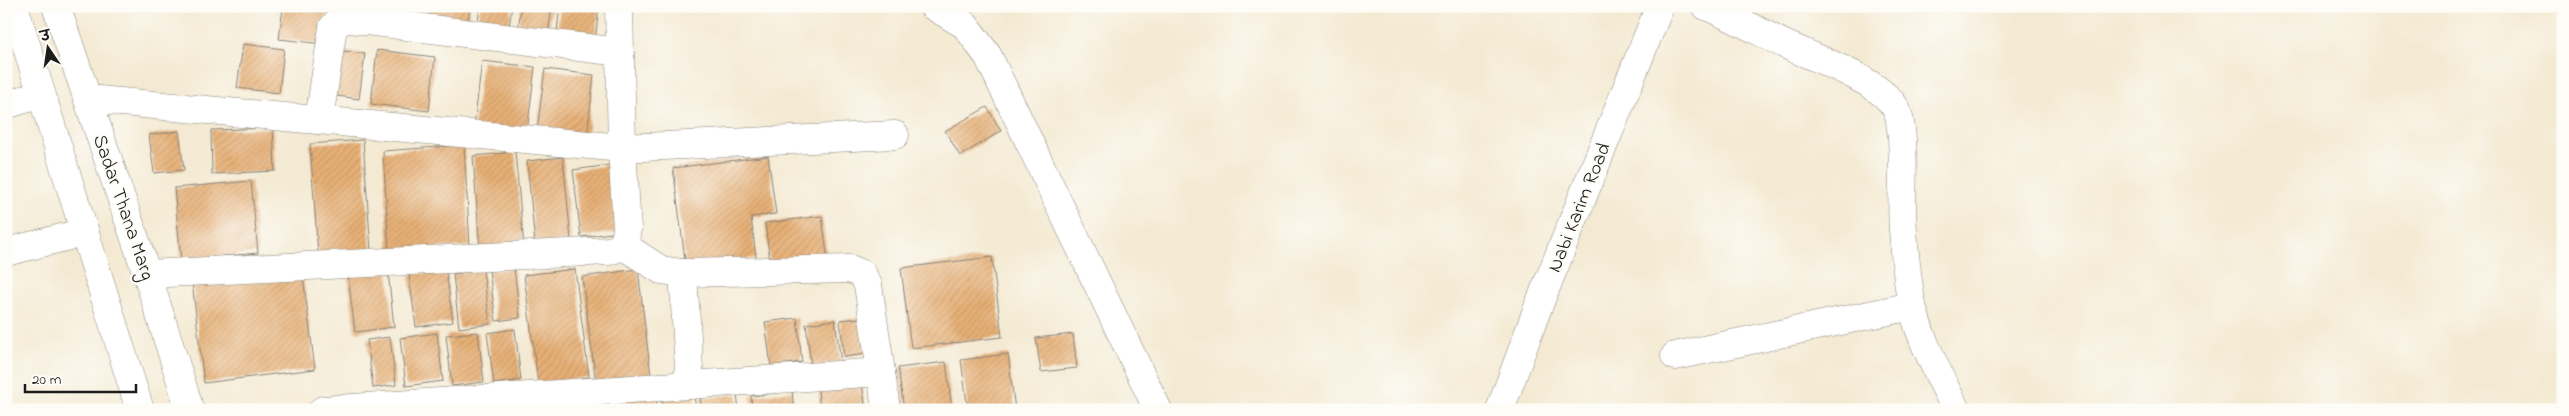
<svg xmlns="http://www.w3.org/2000/svg" width="2569" height="416" viewBox="0 0 2569 416" font-family="'Indie Flower','Playpen Sans Deva',sans-serif">
<style>
.building{fill:url(#building-hatch)}
.lines{fill:none;stroke-linecap:round;stroke-linejoin:round}
.minor-casing{stroke:#888378;stroke-width:29}
.tertiary-casing{stroke:#888378;stroke-width:29}
.minor{stroke:#fff;stroke-width:28}
.tertiary{stroke:#fff;stroke-width:28}
.labels{text-anchor:middle;stroke-width:4.5;stroke-linejoin:round;paint-order:stroke}
.street-label{font-size:20px;fill:#1c1c1c;stroke:#fdfcf7}
</style>
<defs>
<pattern id="building-hatch" width="6" height="6" patternUnits="userSpaceOnUse" patternTransform="scale(1.25)"><rect width="6" height="6" fill="#e7b076"/><path d="M-1 1l2-2M0 6l6-6M5 7l2-2" fill="none" stroke="#c69766"/></pattern>
</defs>
<rect width="100%" height="100%" fill="#fdfcf7"/>
<filter id="ink" filterUnits="userSpaceOnUse"><feTurbulence type="fractalNoise" baseFrequency=".02" numOctaves="2"/><feDisplacementMap in="SourceGraphic" scale="10" xChannelSelector="R" yChannelSelector="G"/><feConvolveMatrix kernelMatrix="1 2 1 2 8 2 1 2 1" color-interpolation-filters="sRGB"/></filter>
<filter id="wash" filterUnits="userSpaceOnUse"><feTurbulence type="fractalNoise" baseFrequency=".0096" numOctaves="4" result="noise"/><feDisplacementMap in="SourceGraphic" scale="20" xChannelSelector="R" yChannelSelector="G"/><feGaussianBlur stdDeviation="1.12" result="paint"/><feColorMatrix in="noise" values="0 0 0 0 0 0 0 0 0 0 0 0 0 0 0 0 0 1.4 0 .05"/><feComposite in="paint" operator="in"/></filter>
<g filter="url(#wash)">
<rect width="100%" height="100%" fill="#f4ead3"/>
<g id="blocks">
<g class="building">
<path d="M429 6H470L467 30 427 25Z"/>
<path d="M480 6H512L508 34 477 30Z"/>
<path d="M521 6H552L548 35 518 31Z"/>
<path d="M560 6H599L595 43 556 39Z"/>
<path d="M283 7 327 13 323 44 279 39Z"/>
<path d="M243 44 284 49 279 93 237 88Z"/>
<path d="M336 50 365 54 359 99 330 95Z"/>
<path d="M377 50 435 57 429 111 371 104Z"/>
<path d="M482 61 535 67 527 132 474 126Z"/>
<path d="M545 69 594 75 587 137 537 131Z"/>
<path d="M987 107 1001 131 960 156 945 131Z"/>
<path d="M273 128 275 171 212 174 211 130Z"/>
<path d="M179 131 184 170 154 173 149 135Z"/>
<path d="M363 140 371 251 318 255 310 144Z"/>
<path d="M464 145 470 246 389 251 383 151Z"/>
<path d="M515 152 524 246 480 249 473 156Z"/>
<path d="M768 156 776 214 751 217 756 258 686 267 673 168Z"/>
<path d="M563 157 571 240 535 244 527 161Z"/>
<path d="M610 165 619 232 581 237 573 170Z"/>
<path d="M251 181 258 253 181 260 174 188Z"/>
<path d="M822 216 828 262 771 270 765 223Z"/>
<path d="M992 257 1002 337 911 348 901 268Z"/>
<path d="M302 268 315 369 204 383 192 282Z"/>
<path d="M514 268 520 318 496 321 489 271Z"/>
<path d="M575 269 589 377 538 384 524 275Z"/>
<path d="M638 269 651 376 596 383 582 277Z"/>
<path d="M483 270 490 324 459 328 453 274Z"/>
<path d="M388 271 394 327 355 332 348 276Z"/>
<path d="M446 271 453 322 416 327 409 275Z"/>
<path d="M868 317 873 353 844 357 840 320Z"/>
<path d="M797 318 802 362 771 366 765 322Z"/>
<path d="M835 320 841 362 811 366 806 324Z"/>
<path d="M515 329 521 380 494 384 487 333Z"/>
<path d="M478 332 484 382 452 386 446 335Z"/>
<path d="M437 333 443 381 406 386 400 338Z"/>
<path d="M1073 334 1077 368 1041 372 1036 338Z"/>
<path d="M390 337 396 385 373 388 367 340Z"/>
<path d="M1008 354 1015 410H968L961 360Z"/>
<path d="M946 362 952 410H904L898 368Z"/>
<path d="M862 384 866 410H820L818 389Z"/>
<path d="M792 391 794 410H752L751 396Z"/>
<path d="M737 394 739 410H702L700 398Z"/>
<path d="M694 395 696 410H664L662 399Z"/>
<path d="M656 396 657 410H611L610 402Z"/>
<path d="M592 402 593 410H556V407Z"/>
</g>
</g>
</g>
<g filter="url(#ink)">
<use href="#blocks" fill-opacity="0" stroke="#888378" stroke-width="1"/>
<g class="lines">
<defs>
<g id="minor">
<path d="M619 6 622 148 895 135"/>
<path d="M933 6 965 25 988 56 1158 410"/>
<path d="M1706 6C1733 17 1758 31 1784 44 1814 58 1877 79 1895 107 1908 128 1900 202 1903 230 1905 255 1907 281 1912 305 1920 340 1941 378 1956 410"/>
<path d="M88 99 622 148 627 229 624 246 609 251 147 274"/>
<path d="M6 105 41 94"/>
<path d="M319 120 333 27 339 21 350 19 620 52"/>
<path d="M624 246 661 270 683 273 850 269 862 274 868 285 881 372"/>
<path d="M6 252 85 232"/>
<path d="M683 273 690 385"/>
<path d="M1675 356 1912 306"/>
<path d="M323 410 881 372 886 410"/>
<path d="M1500 410 1538 307 1660 6"/>
</g>
<g id="tertiary">
<path d="M14 6 140 410"/>
<path d="M56 6 147 274 190 410"/>
</g>
</defs>
<use href="#minor" class="minor-casing"/>
<use href="#tertiary" class="tertiary-casing"/>
<use href="#minor" class="minor"/>
<use href="#tertiary" class="tertiary"/>
</g>
</g>
<g class="labels">
<g class="street-label">
<text transform="translate(125 207) rotate(71)" y="7">Sadar Thana Marg</text>
<text transform="translate(1578 207) rotate(-68)" y="7">Nabi Karim Road</text>
</g>
</g>
<rect width="2569" height="416" fill="none" stroke="#fdfcf7" stroke-width="25"/>
<g transform="translate(48 48) rotate(347)" stroke="#fdfcf7" stroke-width="4" paint-order="stroke">
<path d="M0-4L9 19L0 12L-9 19Z" fill="#1c1c1c"/>
<text y="-8" font-size="14" font-weight="bold" text-anchor="middle" fill="#1c1c1c">उ</text>
</g>
<path d="M25 384v8h111v-8" fill="none" stroke="#1c1c1c" stroke-width="2.5"/>
<text x="32" y="384" font-size="15" fill="#1c1c1c" stroke="#fdfcf7" stroke-width="4" paint-order="stroke">20 m</text>
</svg>
